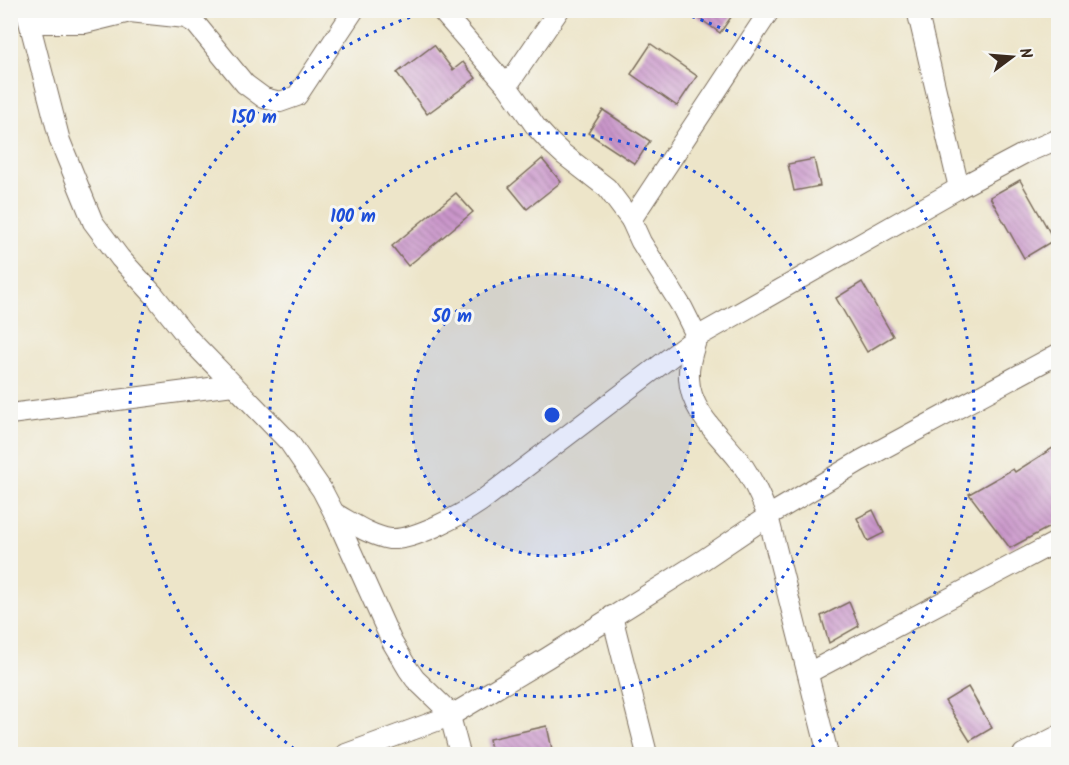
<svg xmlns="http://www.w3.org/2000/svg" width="1069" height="765" viewBox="0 0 1069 765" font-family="Kalam,sans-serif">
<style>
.building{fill:url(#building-back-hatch)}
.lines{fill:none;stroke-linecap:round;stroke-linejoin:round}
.street-casing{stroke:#796b5a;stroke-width:22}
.street{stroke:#fff;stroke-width:20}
.ring{fill:none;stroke:#1d4ed8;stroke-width:3;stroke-dasharray:3 6}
.centre{fill:#1d4ed8;stroke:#f6f6f2;stroke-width:3}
.ring-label{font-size:18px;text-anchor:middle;font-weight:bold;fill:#1d4ed8;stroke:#f6f6f2;stroke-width:6;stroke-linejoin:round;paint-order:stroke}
</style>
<defs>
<pattern id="building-back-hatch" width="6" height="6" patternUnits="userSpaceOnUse" patternTransform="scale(1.5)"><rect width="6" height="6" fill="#ca96cb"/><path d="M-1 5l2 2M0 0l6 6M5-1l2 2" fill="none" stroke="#a57ba4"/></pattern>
</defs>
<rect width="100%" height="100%" fill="#f6f6f2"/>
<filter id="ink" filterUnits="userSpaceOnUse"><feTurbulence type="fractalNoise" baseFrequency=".0167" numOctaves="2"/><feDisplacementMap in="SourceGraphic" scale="12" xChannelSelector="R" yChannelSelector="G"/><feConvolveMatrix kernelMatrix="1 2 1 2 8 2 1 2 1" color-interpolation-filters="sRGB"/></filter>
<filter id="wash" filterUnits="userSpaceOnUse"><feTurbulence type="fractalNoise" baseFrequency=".008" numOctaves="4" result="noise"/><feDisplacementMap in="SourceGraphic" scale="24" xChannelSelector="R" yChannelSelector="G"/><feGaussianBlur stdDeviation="1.35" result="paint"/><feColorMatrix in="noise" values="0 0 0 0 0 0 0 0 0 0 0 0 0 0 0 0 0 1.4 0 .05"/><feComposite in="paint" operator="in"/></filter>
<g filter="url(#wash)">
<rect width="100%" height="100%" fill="#ede5c9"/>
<g id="blocks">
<g class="building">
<path d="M688 10H736L720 33Z"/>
<path d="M651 44 697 76 677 106 631 74Z"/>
<path d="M434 45 453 70 463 62 476 78 427 114 397 73Z"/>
<path d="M603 110 650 141 635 164 588 133Z"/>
<path d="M542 159 561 182 527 209 509 187Z"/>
<path d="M814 159 820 186 794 191 788 164Z"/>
<path d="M1020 180 1054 240 1024 258 990 197Z"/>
<path d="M456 193 473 212 408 266 392 246Z"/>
<path d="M862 282 893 336 867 352 836 298Z"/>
<path d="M1059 444V522L1010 548 969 494 1013 469 1015 472Z"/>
<path d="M873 510 884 533 868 541 857 518Z"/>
<path d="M849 602 859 626 829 643 821 616Z"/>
<path d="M968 687 992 728 970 741 945 701Z"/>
<path d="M547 726 553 754H492L489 739Z"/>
</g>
</g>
</g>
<g filter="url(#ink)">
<use href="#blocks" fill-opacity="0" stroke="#796b5a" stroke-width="1.5"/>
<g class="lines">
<defs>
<g id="street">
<path d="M26 10 60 141 93 222 120 258 154 295 189 339 289 442 322 490 334 513 392 642 408 669 415 679 445 708 450 716 460 754"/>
<path d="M441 10 507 86 536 127 549 141 563 154 607 188 631 220 641 242 682 307 697 337C693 351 688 363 689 378 690 411 719 435 738 459 752 477 760 495 768 516L828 754"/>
<path d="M917 10 959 188"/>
<path d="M31 23H85L130 12 186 18 196 24 245 84 264 98 280 102 297 96 354 10"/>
<path d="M507 86 559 10"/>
<path d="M631 220 770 10"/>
<path d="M10 414 233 385"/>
<path d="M334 513C351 522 370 536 390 539 413 541 461 515 480 502L697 337 959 188 1023 154 1058 139"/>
<path d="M612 616 647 754"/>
<path d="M808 673 1058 541"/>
<path d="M346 754 450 716 547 658 703 560 768 516 860 461 1058 354"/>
<path d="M1023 754 1058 736"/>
</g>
</defs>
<use href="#street" class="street-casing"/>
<use href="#street" class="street"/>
</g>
</g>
<circle cx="552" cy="415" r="141" fill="#1d4ed8" fill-opacity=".12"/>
<g class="ring">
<circle cx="552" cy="415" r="141"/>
<circle cx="552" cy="415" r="282"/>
<path d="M301 754A422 422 0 0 1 429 11M675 11A422 422 0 0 1 803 754"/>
</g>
<circle cx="552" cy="415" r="9" class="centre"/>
<g class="ring-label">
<text x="254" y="123">150 m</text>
<text x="353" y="222">100 m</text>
<text x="452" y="322">50 m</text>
</g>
<rect width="1069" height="765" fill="none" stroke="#f6f6f2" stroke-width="36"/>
<g transform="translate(1012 57) rotate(74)" stroke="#f6f6f2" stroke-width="4.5" paint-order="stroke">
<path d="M0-4.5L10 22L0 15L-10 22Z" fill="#3b2a1e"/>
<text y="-9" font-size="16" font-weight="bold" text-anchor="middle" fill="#3b2a1e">N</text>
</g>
</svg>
